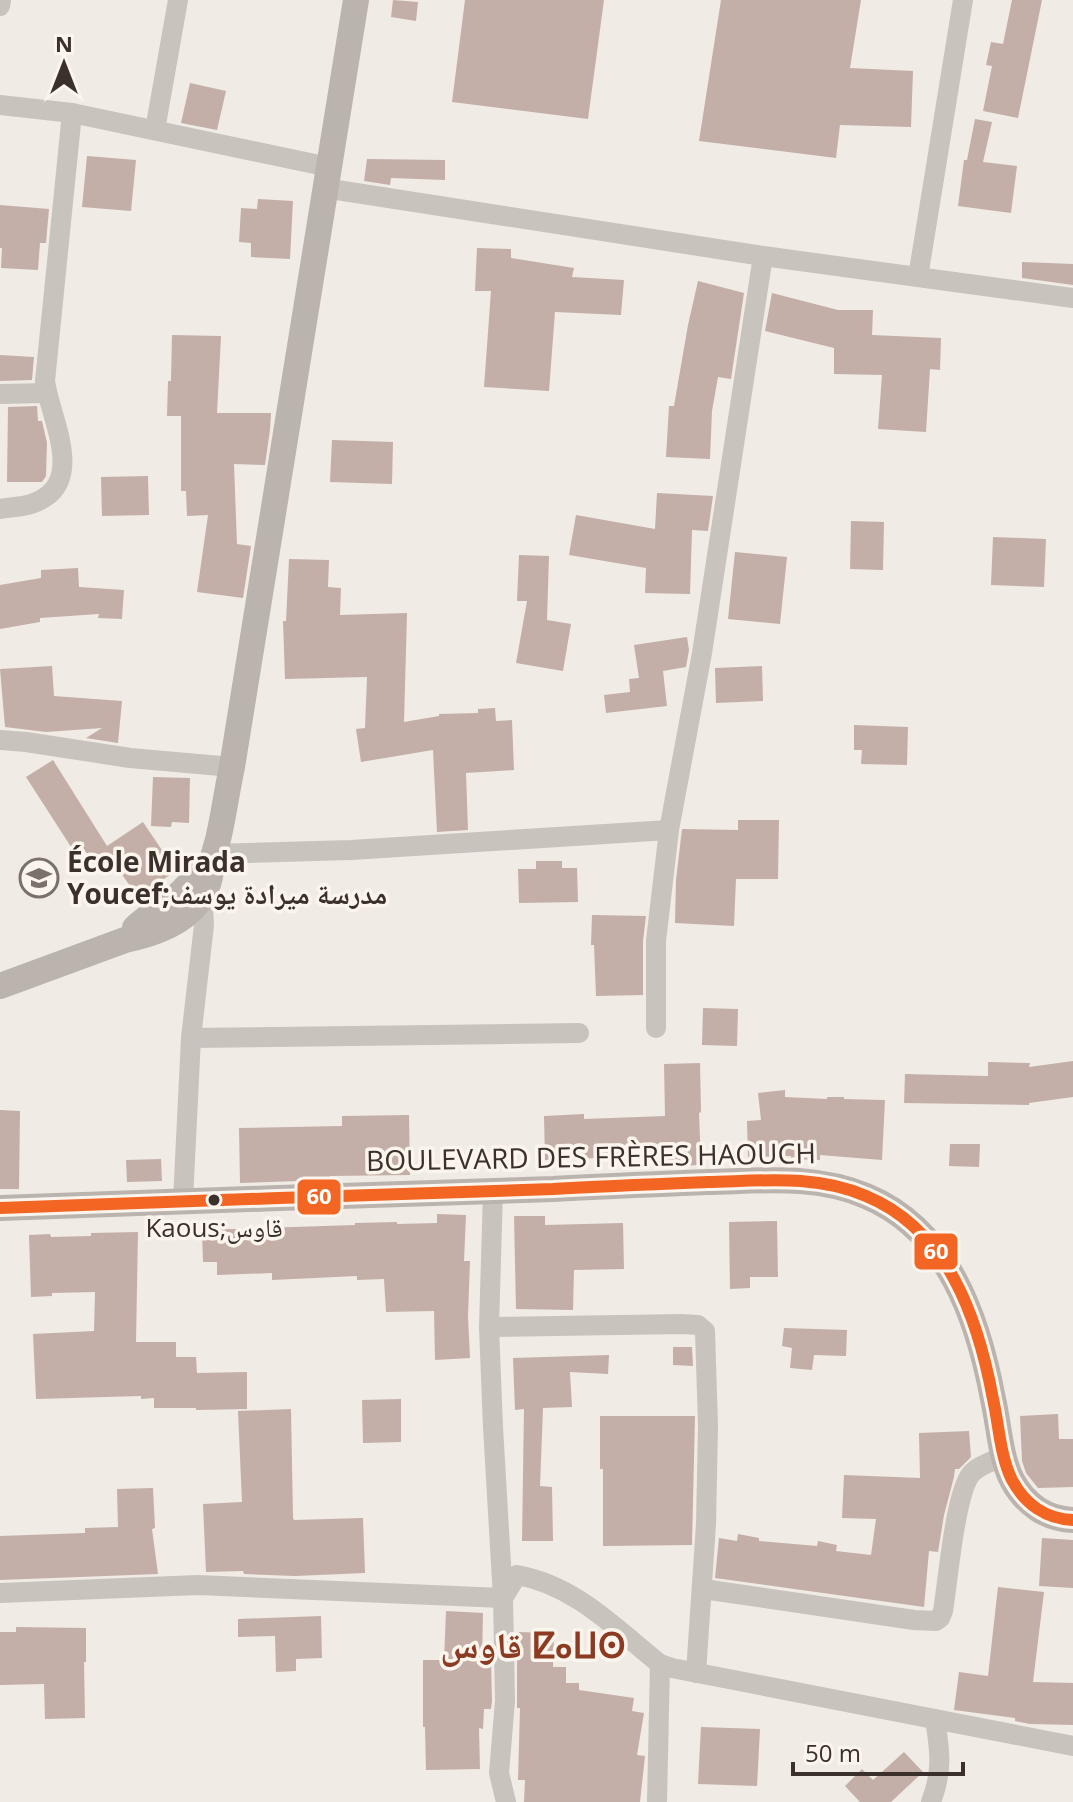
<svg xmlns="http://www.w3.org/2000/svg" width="1073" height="1802" viewBox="0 0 1073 1802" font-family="'Open Sans','Noto Naskh Arabic','Noto Sans Tifinagh',sans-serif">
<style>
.building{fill:#c3afa7}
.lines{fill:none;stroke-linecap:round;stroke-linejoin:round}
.street{stroke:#c9c3be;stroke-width:20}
.secondary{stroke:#bab3ae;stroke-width:26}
.bus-1-casing{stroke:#fbf5ee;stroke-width:18}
.bus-1{stroke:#f26522;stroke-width:12}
.bus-dot{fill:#3b302b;stroke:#fbf5ee;stroke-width:3}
.labels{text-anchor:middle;stroke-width:7;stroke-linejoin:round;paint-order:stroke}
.bus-label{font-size:26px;fill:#3b302b;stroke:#fbf5ee}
.poi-label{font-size:28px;font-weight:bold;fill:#3b302b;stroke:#fbf5ee;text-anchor:start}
.street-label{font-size:28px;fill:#3b302b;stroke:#fbf5ee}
.district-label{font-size:36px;font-weight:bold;fill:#8c3b22;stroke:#fbf5ee}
.line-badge{stroke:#fbf5ee;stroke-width:3}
.badge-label{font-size:22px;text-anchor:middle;font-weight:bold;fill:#fff}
</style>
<rect width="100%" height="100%" fill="#f0ebe5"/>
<g class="building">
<path d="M393 0 418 2 416 21 391 17Z"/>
<path d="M465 0H604L588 119 452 102Z"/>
<path d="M721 0H861L850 68 913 71 911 127 840 125 836 158 699 141Z"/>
<path d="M1012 0H1042L1018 118 983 111 992 66 986 65 991 42 1003 44Z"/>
<path d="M190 83 226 91 217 130 181 123Z"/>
<path d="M975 119 992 122 983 162 1017 166 1011 213 958 206 964 160H967Z"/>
<path d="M87 156 136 160 131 211 82 207Z"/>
<path d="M367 159 445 160V180L391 178 390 185 364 181Z"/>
<path d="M258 199 293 201 290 259 251 257V243L239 242 241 208 257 209Z"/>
<path d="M0 205 49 209 46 243H40L38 270 1 268 2 248H0Z"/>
<path d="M477 248 511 249V258L574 268 572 277 624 280 621 315 555 312 549 391 484 387 491 291H475Z"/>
<path d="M1022 262 1073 264V285L1022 278Z"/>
<path d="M698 281 744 293 731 379 718 377 712 411 710 459 666 457 669 406H674L688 325Z"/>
<path d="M772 293 838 310H873L872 335 941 338 940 370 930 369 926 432 878 429 882 375 834 374V348L765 331Z"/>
<path d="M172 335 221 336 217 413H271L270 430 265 465 234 464 237 544 251 546 243 598 197 592 208 515 187 516 186 491H181V416H167L168 381H171Z"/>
<path d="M0 355 34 357 32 380 0 381Z"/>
<path d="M37 406 38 421H42L47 443 46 476 42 482H7L8 407Z"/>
<path d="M332 440 393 442 392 484 330 482Z"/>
<path d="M148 476 149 515 102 516 101 477Z"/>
<path d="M657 493 713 496 708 531 692 530 690 594 645 593 646 568 569 555 576 515 655 529Z"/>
<path d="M851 521 884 522 883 570 850 569Z"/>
<path d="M993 537 1046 539 1044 587 991 585Z"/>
<path d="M735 552 787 557 780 624 728 619Z"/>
<path d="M519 555 549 556 547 620 571 624 563 671 516 663 527 601H517Z"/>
<path d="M289 559 329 560 328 587 341 588 340 615 407 613 404 722 439 716V714L478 713V709L495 708 496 721 512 720 514 770 466 773 468 830 437 832 433 750 361 762 356 729 365 728 367 677 285 679 283 621H286Z"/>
<path d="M78 568 79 587 124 590 122 619 98 618 99 614 40 618V622L0 629V585L41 578V570Z"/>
<path d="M687 637 689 650 686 667 663 671 667 706 606 713 604 695 630 692 629 679 639 678 634 645Z"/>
<path d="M52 666 54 696 122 701 118 743 86 738 102 728 46 732 5 727 0 669Z"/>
<path d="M762 666 763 701 716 703 715 668Z"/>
<path d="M854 725 908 727 907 765 861 764 862 750H854Z"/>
<path d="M53 760 107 846 143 822 176 871 164 879 166 884 141 902 110 857 96 867 81 845 73 850 26 777Z"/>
<path d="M153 777 190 778 189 823 172 822 171 827 151 826Z"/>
<path d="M738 820H779L778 879H736L734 926 675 923 676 880 682 829 738 830Z"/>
<path d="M536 861H562V868H577L578 902 519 903 518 869H536Z"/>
<path d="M592 915 646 916 643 941V995L596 996 594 945H591Z"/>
<path d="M703 1008 738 1009 737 1046 702 1045Z"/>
<path d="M1073 1061V1097L1029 1103V1105L904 1103 905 1074 988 1076V1062L1030 1063 1029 1067Z"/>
<path d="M700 1063 701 1112 699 1113 701 1165 668 1166V1159L599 1161V1158L545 1160 544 1116 584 1114V1119L665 1116 664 1064Z"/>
<path d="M785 1090V1097L827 1099V1097H844V1099L885 1100 882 1160 820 1155V1160L791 1159V1156L748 1157 747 1121 761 1120 758 1093Z"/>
<path d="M0 1110 20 1111 19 1189H0Z"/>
<path d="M409 1115 410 1175 330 1176V1180L240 1183 239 1128 342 1126V1116Z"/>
<path d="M950 1144H980L979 1167 949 1166Z"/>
<path d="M161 1159 162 1181 127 1182 126 1160Z"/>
<path d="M437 1214 466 1215 464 1261H470L468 1317 470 1358 435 1360 434 1311 386 1312 384 1279 357 1280V1276L272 1280V1273L217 1275V1262H203L202 1230 355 1225V1223L397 1222V1224L437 1223Z"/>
<path d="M514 1216H545V1225L623 1223 624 1269 574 1270 573 1310 516 1309Z"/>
<path d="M777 1221 778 1277H750V1288L730 1289 729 1222Z"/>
<path d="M138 1232 136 1342H176V1357H196L197 1373 247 1372V1409L196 1410V1408H154V1398L141 1399V1396L36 1399 33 1334 94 1331 95 1292 52 1293V1296L31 1297 29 1235 50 1234 51 1237 91 1236V1233Z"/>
<path d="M784 1328 847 1330 846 1356 814 1355 812 1370 790 1368 792 1348 782 1346Z"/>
<path d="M673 1347H692L693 1366 673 1365Z"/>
<path d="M609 1355 608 1374 570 1372 572 1407 543 1408 540 1486 552 1487 553 1541H522L524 1409 515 1410 513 1358Z"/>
<path d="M401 1399V1442L363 1443 362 1400Z"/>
<path d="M291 1409 293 1518 294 1520 363 1518 365 1573 295 1576 244 1574 243 1571 206 1572 203 1504 242 1502 238 1411Z"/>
<path d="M1058 1414 1059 1439H1073V1487L1038 1488 1026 1473 1022 1461 1020 1416Z"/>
<path d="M600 1416H695L692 1545 603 1546V1469H600Z"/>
<path d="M969 1431 971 1457 959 1469H955L954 1477 944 1515 938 1552 929 1551 924 1607 715 1578 719 1538 737 1541 738 1534 759 1538V1541L817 1546 818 1541 837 1545 836 1551 871 1555 876 1519 842 1518 844 1475 920 1478 919 1433Z"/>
<path d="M153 1488 155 1528 152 1529 158 1574 0 1580V1536L85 1533V1528L118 1527 117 1489Z"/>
<path d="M1042 1538 1073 1540V1588L1039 1586Z"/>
<path d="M998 1587 1044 1592 1033 1682 1073 1683V1725L1030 1724 1015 1721V1718L954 1710 959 1672 988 1676Z"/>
<path d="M446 1611 483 1613 482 1660 491 1659 492 1701 491 1709H484L483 1729 479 1728 480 1769 426 1770 425 1727H423V1660H444Z"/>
<path d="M321 1616 322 1658 296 1659V1671L276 1672 275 1636 238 1637V1619Z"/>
<path d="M16 1627 86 1628V1662H84L85 1718 45 1719 44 1684 0 1685V1632H16Z"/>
<path d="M517 1632 554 1633 553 1667H566V1683H579V1690L634 1698 632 1711 644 1713 637 1755 645 1756 640 1802H524L525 1780H518L520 1708H517Z"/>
<path d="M701 1727 760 1729 757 1786 698 1784Z"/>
<path d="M904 1752 923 1772 891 1802H860L845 1786 862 1769 873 1780Z"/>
</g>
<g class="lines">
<g class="street">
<path d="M0 6 1 0"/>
<path d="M0 105 72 113 329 167"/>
<path d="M155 130 178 0"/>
<path d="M324 188 763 256 1073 298"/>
<path d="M918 277 963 0"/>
<path d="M0 394 47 393"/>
<path d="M0 509C10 507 22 507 31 504 89 485 50 419 45 381L72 113"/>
<path d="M0 740 26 742 130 758 232 767"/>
<path d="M214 854 351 850 669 830"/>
<path d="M656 1028V941L669 830 702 653 763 256"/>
<path d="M191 1038 579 1033"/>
<path d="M493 1191 489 1327 493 1427 503 1598 505 1701 499 1773 506 1802"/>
<path d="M183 1200 191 1038 204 925 203 908 200 900"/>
<path d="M489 1327 682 1324 698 1325 705 1331 708 1426 706 1524 696 1673"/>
<path d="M703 1589 914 1620 936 1621 940 1618 943 1611C948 1581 955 1494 971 1474 978 1465 994 1461 1004 1456"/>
<path d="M0 1593 198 1585 503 1598"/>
<path d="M503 1598 517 1575C575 1585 616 1629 660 1664L672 1668 1073 1746"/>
<path d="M657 1802 660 1664"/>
<path d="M931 1802C943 1771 940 1751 935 1719"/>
</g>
<g class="secondary">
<path d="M135 928C150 913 171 904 185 888 193 880 198 871 208 866"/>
<path d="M0 986 125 940C160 933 201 917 210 877 211 873 210 869 211 865 213 855 217 845 219 835 224 813 227 790 232 767L356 0"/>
<path d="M0 1208C184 1200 369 1196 553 1189 604 1186 656 1184 707 1182 760 1181 815 1174 866 1196 948 1230 978 1318 993 1399 999 1425 1000 1456 1012 1480 1025 1504 1046 1519 1073 1520"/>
</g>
<defs>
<path id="bus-1" d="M0 1208C184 1200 369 1196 553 1189 604 1186 656 1184 707 1182 760 1181 815 1174 866 1196 948 1230 978 1318 993 1399 999 1425 1000 1456 1012 1480 1025 1504 1046 1519 1073 1520"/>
</defs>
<use href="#bus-1" class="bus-1-casing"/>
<use href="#bus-1" class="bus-1"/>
</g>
<defs>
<symbol id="school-ring" viewBox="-11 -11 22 22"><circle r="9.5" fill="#fbf5ee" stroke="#7a716c" stroke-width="1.5"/><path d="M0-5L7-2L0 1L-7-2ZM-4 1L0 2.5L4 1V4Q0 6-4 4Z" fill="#7a716c"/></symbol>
</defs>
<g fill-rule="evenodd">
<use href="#school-ring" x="17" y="856" width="44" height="44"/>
</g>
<circle class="bus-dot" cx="214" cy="1200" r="7"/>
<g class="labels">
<g class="bus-label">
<text x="214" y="1237">Kaous;قاوس</text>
</g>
<g class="poi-label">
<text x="67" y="872">École Mirada<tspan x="67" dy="32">Youcef;مدرسة ميرادة يوسف</tspan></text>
</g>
<g class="street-label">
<text transform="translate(591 1157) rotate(-1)" y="10">BOULEVARD DES FRÈRES HAOUCH</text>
</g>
<g class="district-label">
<text x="533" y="1658">قاوس ⵇⴰⵡⵙ</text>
</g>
</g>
<g class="line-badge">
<rect x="296" y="1178" width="46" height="38" rx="8" fill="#f26522"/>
<rect x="913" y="1232" width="46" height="39" rx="8" fill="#f26522"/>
</g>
<g class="badge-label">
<text x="319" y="1204">60</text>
<text x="936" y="1259">60</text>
</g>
<g transform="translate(64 64)" stroke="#fbf5ee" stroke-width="6" paint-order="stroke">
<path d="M0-6L14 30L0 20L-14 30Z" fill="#3b302b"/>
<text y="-12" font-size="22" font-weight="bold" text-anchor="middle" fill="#3b302b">N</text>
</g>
<path d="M793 1762v12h170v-12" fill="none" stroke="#3b302b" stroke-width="4"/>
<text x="805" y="1762" font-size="24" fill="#3b302b" stroke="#fbf5ee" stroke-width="6" paint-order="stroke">50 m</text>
</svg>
